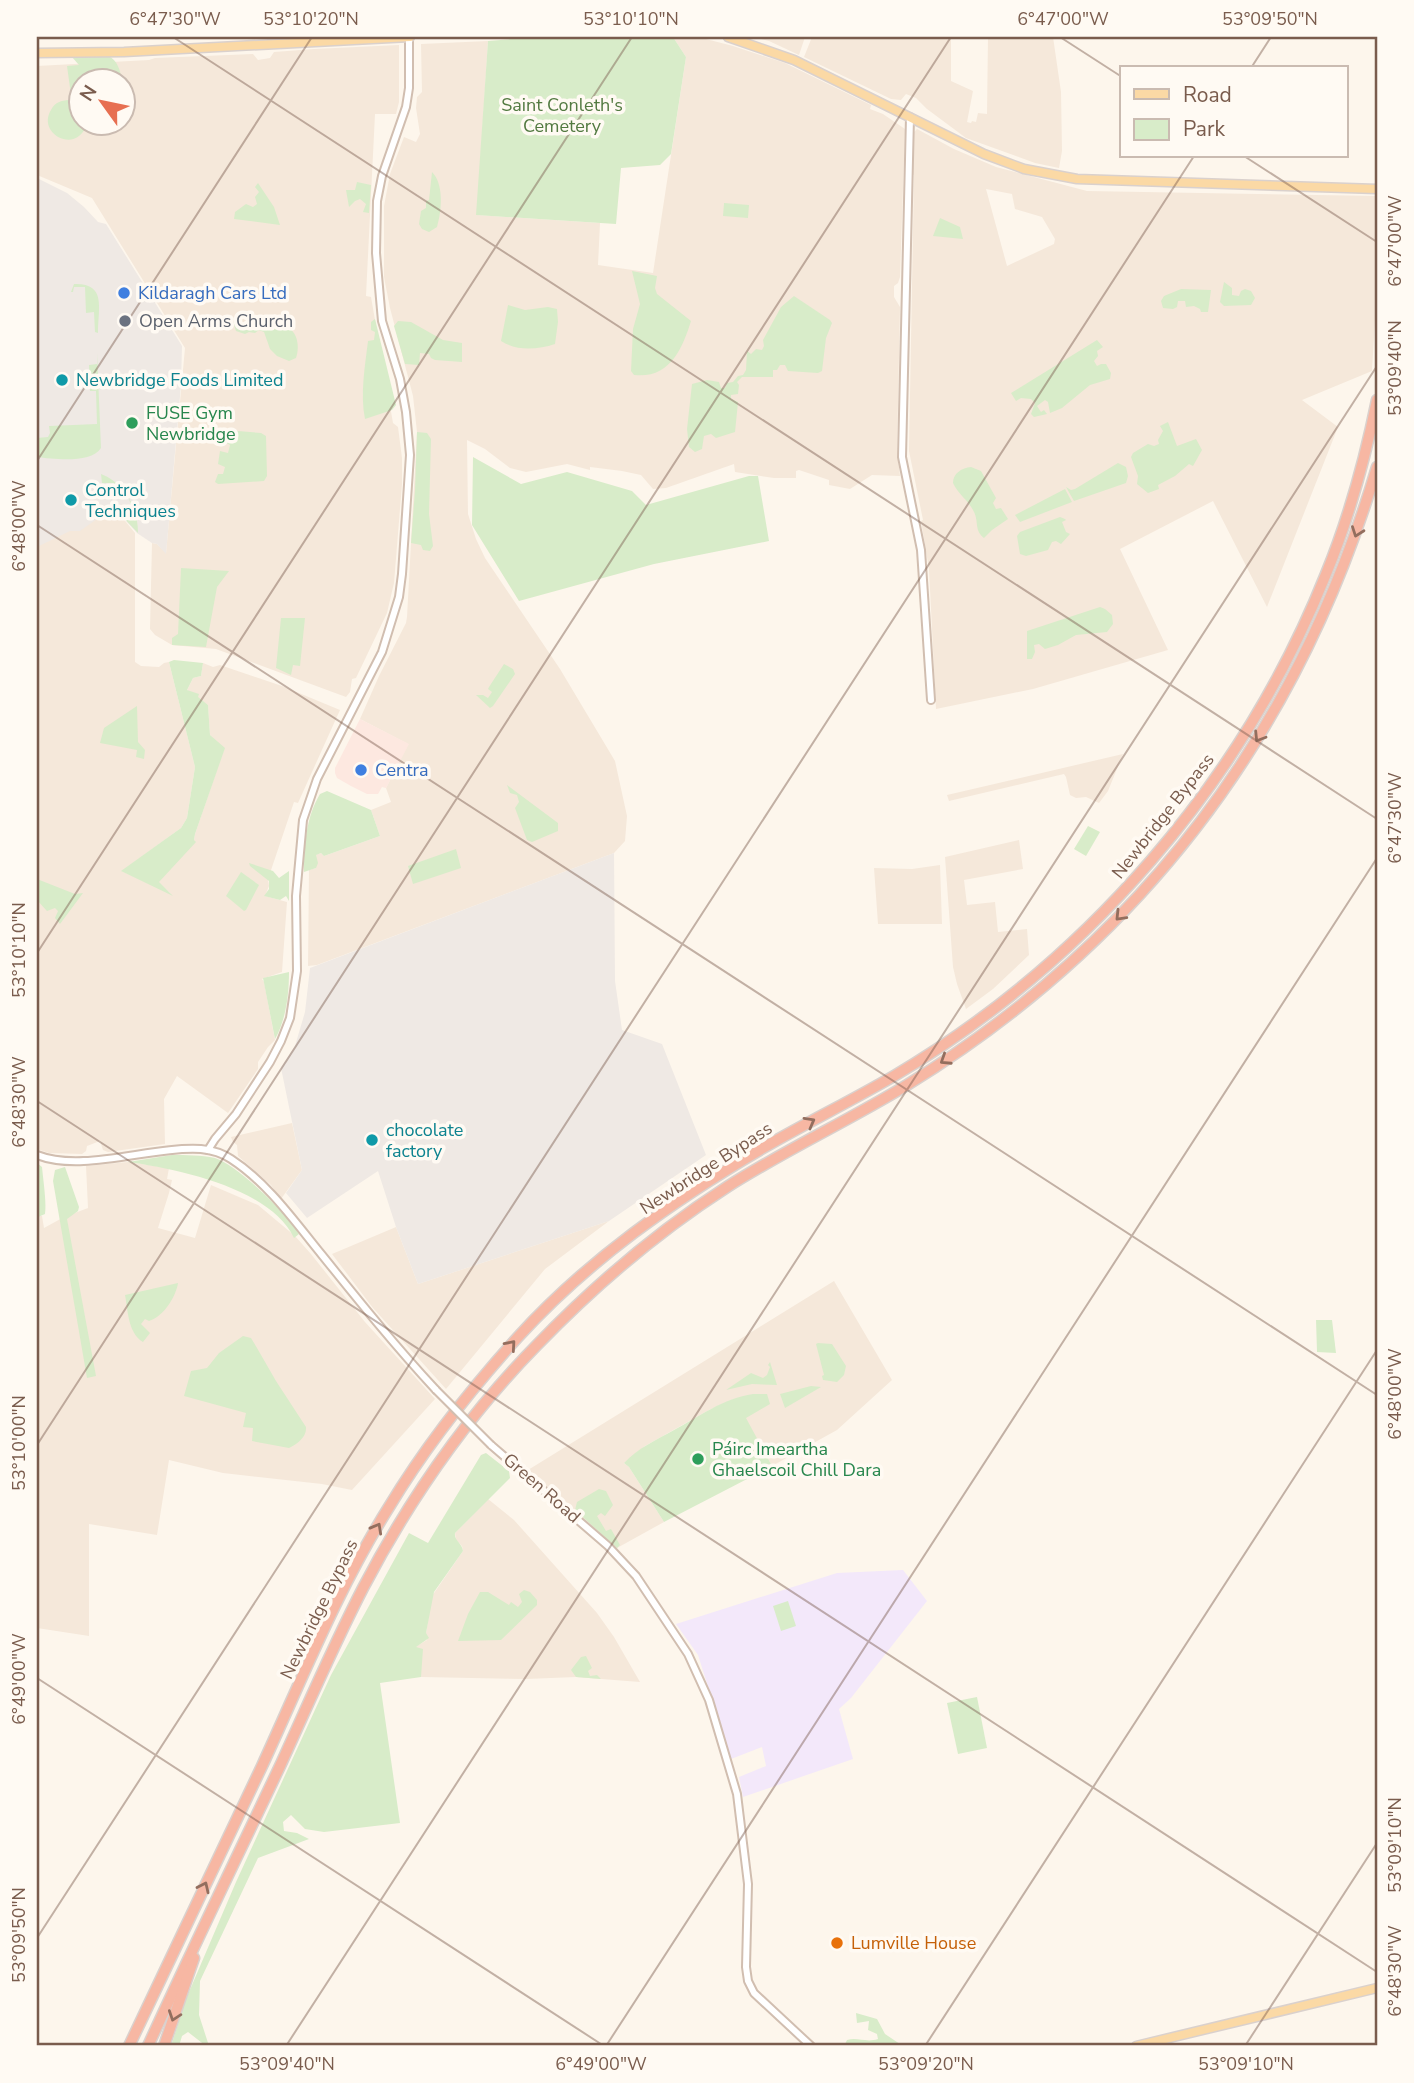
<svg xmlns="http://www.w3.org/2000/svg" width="1414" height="2083" viewBox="0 0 1414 2083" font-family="'Nunito Sans',sans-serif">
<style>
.residential{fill:#f5e8da;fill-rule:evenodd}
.commercial{fill:#fde8e0}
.industrial{fill:#efe9e4}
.education{fill:#f3e8fa}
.green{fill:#d8ecc9}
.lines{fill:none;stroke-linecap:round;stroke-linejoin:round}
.minor-casing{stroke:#d1beb0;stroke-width:10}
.major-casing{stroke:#dad1cd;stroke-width:11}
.highway-casing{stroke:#dad1cd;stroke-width:13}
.minor{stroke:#fff;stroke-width:6}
.major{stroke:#fbd9a5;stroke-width:8}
.highway{stroke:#f7b7a3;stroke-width:10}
.minor-bridge-casing{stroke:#d1beb0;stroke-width:10;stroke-linecap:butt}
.minor-bridge{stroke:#fff;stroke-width:6}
.oneway{stroke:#936e5e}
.ticks{fill:none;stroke:#7a5c4d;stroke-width:2;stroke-opacity:0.45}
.shop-dot{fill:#3f7fe0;stroke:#fffaf3;stroke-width:2.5}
.worship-dot{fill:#6b7280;stroke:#fffaf3;stroke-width:2.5}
.culture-dot{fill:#0f9aa8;stroke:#fffaf3;stroke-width:2.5}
.leisure-dot{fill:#2e9e5b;stroke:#fffaf3;stroke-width:2.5}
.food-dot{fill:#e8710a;stroke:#fffaf3;stroke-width:2.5}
.labels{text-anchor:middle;stroke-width:7;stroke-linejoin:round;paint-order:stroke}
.park-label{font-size:18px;fill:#537a41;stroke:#fffaf3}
.shop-label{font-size:18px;fill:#366cbe;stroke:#fffaf3;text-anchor:start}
.worship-label{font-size:18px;fill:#5b616d;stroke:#fffaf3;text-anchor:start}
.culture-label{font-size:18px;fill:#0d838f;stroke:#fffaf3;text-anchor:start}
.leisure-label{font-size:18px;fill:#27864d;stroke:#fffaf3;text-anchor:start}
.street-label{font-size:18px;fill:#7a5c4d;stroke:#fffaf3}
.food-label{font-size:18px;fill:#c56008;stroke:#fffaf3;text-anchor:start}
.neatline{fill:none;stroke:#7a5c4d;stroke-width:2.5}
.ticks-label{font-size:18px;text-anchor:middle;fill:#7a5c4d}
</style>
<rect width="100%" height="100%" fill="#fdf6ec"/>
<g class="residential">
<path d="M673 37 702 38 733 46 785 63 871 105 870 109 883 114 905 129 900 277 898 283 894 286V297L900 307 897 451 900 476 872 475 850 489 829 485V480L799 470 796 471V478H774L735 472 734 464 666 488 653 489 641 475 622 471 590 467V470L567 464 526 472 510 468 485 449 467 440 468 514 476 539 485 558 560 669 615 761 627 816 625 841 614 853 317 965 308 966 309 870 316 868 315 855 321 853 324 856 380 836 371 810 391 802 386 788 408 744 360 719 379 676 406 623 407 617 417 432 413 396 390 308 384 277V206L390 174 404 137 416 142 420 134 416 108 417 97 422 92 421 44 488 41 477 215 600 223 598 265 653 273 686 57Z"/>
<path d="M753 37H805L799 55 769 41Z"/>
<path d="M812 37H951V81L973 91 967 122 971 123 972 121 976 122 978 113 987 114 988 37H1053L1061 92 1062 151 1059 168 1035 163 966 138 927 109 916 98 906 94 901 100 891 99 804 57Z"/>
<path d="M399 45V102L396 114H375L366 296 371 297 393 423 398 427 402 458V484L394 583 387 613 356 678 352 679 350 692 346 697 216 649 172 645 155 635 150 629 152 543 157 544 166 553 185 348 92 198 37 175V66L149 60 155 58 253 54 258 60 270 58 274 52 314 49ZM80 80H122V122H80Z"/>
<path d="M917 129 954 149 996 167 1087 191 1377 196V286L1372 371 1302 400 1338 427 1267 607 1213 501 1120 549 1168 650 1033 689 936 709 929 569 921 521 923 520 909 451 914 175 911 174 912 134ZM986 189 1012 194 1015 209 1042 217 1055 239 1054 244 1007 266Z"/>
<path d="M117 511 135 533V662L141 666 159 667 164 663 169 662 195 767 187 818 181 828 122 871 171 894 158 882 195 842 194 840 195 834 224 749 210 735 208 705 187 690 193 678 201 676 203 663 213 667 220 665 282 686 340 710 298 803 294 802 268 879 269 886 265 896 287 902 282 972 262 979 264 982 275 1040 268 1047 258 1062V1069L228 1113 177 1076 164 1099 165 1144 108 1152 103 1150 100 1141 87 1146 86 1151 82 1154 49 1153 37 1149V544Z"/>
<path d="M1123 754 1108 791 1099 803 1086 797 1076 798 1070 795 1066 777 1064 774 949 801 947 795Z"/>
<path d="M1019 840 1023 869 964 880 967 905 995 902 998 932 1027 929 1029 955 993 989 966 1009 957 984 953 967 945 857Z"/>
<path d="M940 865 942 924H878L874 868 912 869Z"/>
<path d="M292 1123 302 1170 281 1199 271 1185 238 1156 237 1145 233 1142 231 1137Z"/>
<path d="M128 1162 169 1168 167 1179 172 1180 169 1193 158 1228 195 1238 211 1185 258 1205 295 1236 311 1254 365 1322 435 1399 352 1490 322 1484 223 1473 169 1460 157 1535 89 1524V1636L37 1628V1216H42L44 1228 64 1217 88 1208 86 1166Z"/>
<path d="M609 1221 545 1269 446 1389 373 1308 332 1254 396 1227 418 1284Z"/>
<path d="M834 1281 892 1380 837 1430 772 1466 734 1399 709 1410 645 1446 624 1463 629 1467 664 1522 617 1548 528 1470Z"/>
<path d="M488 1499 514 1520 597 1613 614 1637 640 1682 576 1677 526 1679 421 1677V1667L415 1647 427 1640 426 1633 432 1596 463 1551 462 1546 456 1540 455 1533Z"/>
</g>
<path class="commercial" d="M360 719 409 744 386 788 382 787 378 794H367L351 786 337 778 335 773V768Z"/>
<g class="industrial">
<path d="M37 178 67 193 84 207 98 222 106 224 182 346 181 385 166 554 157 544 152 543 137 533 117 511 97 519 80 531H70L37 547Z"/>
<path d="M614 853 615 981 622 1030 662 1044 706 1155 609 1221 418 1284 396 1227 378 1171 307 1218 286 1193 302 1170 281 1068 295 1046 305 1012 310 968Z"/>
</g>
<path class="education" d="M903 1570 927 1601 851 1698 839 1709 853 1759 743 1797 739 1777 766 1766 762 1747 731 1759 698 1655 676 1624 837 1573Z"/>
<g class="green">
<path d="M536 37 539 39 545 37H673L686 57 671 154 660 165 621 168 616 224 476 215 488 41Z"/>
<path d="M108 56C118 60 120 71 122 80H80V98L71 95 67 66 79 65 72 57Z"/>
<path d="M71 100 80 105V122L87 123C78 156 36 134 51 110 55 102 62 100 71 100Z"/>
<path d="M432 172C444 184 442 210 437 227L429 232 422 229 419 224 421 211 426 208V201L429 200Z"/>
<path d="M357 182 371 185 369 213 363 212 366 204 360 199 355 201 349 207 346 190H355Z"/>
<path d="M258 183 274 207 280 225 234 219 235 212 246 204 253 207 257 204 255 197 259 192 255 187Z"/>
<path d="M724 203 749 205 748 218 723 216Z"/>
<path d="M940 218 960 227 963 239 933 236Z"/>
<path d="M632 271 657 276 655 288 657 294 691 321C682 350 669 379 634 375L631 371 633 329 640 304Z"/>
<path d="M1224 282 1232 288V295L1239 296 1241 291 1245 289 1251 291 1255 298 1251 305 1224 306 1220 302Z"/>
<path d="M74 284C107 283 98 308 98 333L95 332 94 312 86 313 85 287H74L73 292H71Z"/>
<path d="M1181 289 1211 290 1208 312H1201L1200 309 1194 306 1186 307 1185 301H1178L1177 307 1173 309 1163 308 1161 301 1164 296Z"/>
<path d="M794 296 830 320 832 323 826 338 822 371 818 373 788 371 785 365H780L777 370H773V377H742L737 382 739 385 738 394 731 395V399L738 402 735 432 716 438 711 434 704 436 702 449 695 452 689 447 687 429 692 384 707 380 719 382 721 388H725L727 383 733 382 738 376 743 375 746 370 747 351 751 354 756 349 762 350 764 346 763 340 781 307Z"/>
<path d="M508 305 525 310 548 307 557 309 558 322 555 344C537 350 516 351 501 341Z"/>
<path d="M375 319 396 405 392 410 365 419C360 394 365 366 368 341L374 340 375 332 371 330V322Z"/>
<path d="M398 321 411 322 443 340 462 343V362L435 360 431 358 429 354 420 353 419 365 405 364 394 326Z"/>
<path d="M233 322C243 322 252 325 261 326 268 326 276 324 283 326 298 329 300 346 296 358L289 361 277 356 270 349 264 332 259 330 255 333 249 332 245 334 236 331Z"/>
<path d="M1097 340 1103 347 1097 351 1098 356 1094 361 1097 366 1101 364H1106L1111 373 1110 379 1090 385 1062 408 1050 413 1048 402 1045 400 1037 406 1041 412 1044 410 1047 414 1034 417 1031 414 1035 403 1031 399 1021 398 1016 401 1011 393Z"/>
<path d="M97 353 101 448C91 464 54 459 37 457V438L48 437 50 433 49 426 97 424 96 391H90L89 365 97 364Z"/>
<path d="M1168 422 1177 446 1196 439 1202 450 1193 466 1189 464 1175 476 1158 485 1159 489 1148 493 1137 484 1138 476 1131 457 1133 453 1148 444 1154 446 1159 444 1158 440 1163 431 1160 426Z"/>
<path d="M226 430 261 433 266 436 267 476 264 481 218 484 215 482 218 474H223L225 467 218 464 220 451 228 453 230 445C225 442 222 441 222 434Z"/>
<path d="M417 432 427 433 431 439 429 514 433 546 430 551 423 550 421 545 411 543 415 490Z"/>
<path d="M473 457 521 484 567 472 632 491 646 505 749 476H758L769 541 654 564 519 601 472 525Z"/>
<path d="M1118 463 1126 467 1128 476 1126 483 1074 501 1066 487 1071 490 1075 489Z"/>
<path d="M971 467 981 471 996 498 993 503 996 509 1001 508 1008 519 992 530 984 538C974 530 979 522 974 512 969 501 958 494 953 483 953 473 962 468 971 467Z"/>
<path d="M101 474C126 484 138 508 138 533L117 511 132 508 129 499 114 483H102Z"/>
<path d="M1065 489 1072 502 1020 522 1015 515Z"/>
<path d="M1060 517 1065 519 1066 520 1062 522 1066 532 1070 534 1061 544 1056 541 1052 542 1048 550 1026 556 1020 554 1017 536 1020 532Z"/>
<path d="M181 568 229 571 217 587 206 647 172 645V638L178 634Z"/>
<path d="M1100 607 1105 609 1112 615 1113 624 1107 632 1076 635 1058 645 1045 649 1039 644 1034 645 1035 652 1032 659H1027V631Z"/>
<path d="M281 618H305L300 666 293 665 291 675 276 668Z"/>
<path d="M174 660 203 663 201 676 193 678 187 690 199 694 198 697 208 705 210 735 225 748 195 834 194 840 196 842 159 882 173 896 121 871 181 828 187 818 195 767 169 662Z"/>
<path d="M504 664 513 669 515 674 493 706 490 708 476 695H483L488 698 492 692 488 689 489 687Z"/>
<path d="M137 706 138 742 145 750 144 759 136 757 137 750 100 743 104 728Z"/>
<path d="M507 785 558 823V831L532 842 527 840 515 808 519 802 517 795 510 793Z"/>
<path d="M327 791 371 810 380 836 324 856 321 853 316 855 318 863 316 868 304 872C304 846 306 817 320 794Z"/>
<path d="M1088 826 1100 832 1086 856 1074 849Z"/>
<path d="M456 849 461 868 413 884 408 866Z"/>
<path d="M249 863 273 871 279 878 289 871V901L286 896 280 900 264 896 269 889V881L250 866Z"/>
<path d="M241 872 259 885 246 910 244 911 226 896Z"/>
<path d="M37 879 75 894 83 893 60 924 55 918 58 911 55 908 47 911 37 900Z"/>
<path d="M289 972C289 994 286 1020 275 1039L263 978Z"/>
<path d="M172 1155C186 1155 201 1155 215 1158 236 1164 289 1215 299 1234L294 1238C270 1188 178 1169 128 1162Z"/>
<path d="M37 1163 42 1167C43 1178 47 1205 45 1214L38 1217Z"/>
<path d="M65 1167 79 1207 78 1211 67 1219 96 1376 87 1378 53 1181 55 1170Z"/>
<path d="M178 1283C176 1297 163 1317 149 1321L145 1319 141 1324 150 1333 143 1342C128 1333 128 1311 125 1295Z"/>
<path d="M1316 1320H1332L1336 1353 1317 1352Z"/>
<path d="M243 1336 251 1338 257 1348 276 1381 306 1427C307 1437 297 1444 289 1448L252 1441 253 1428 243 1427 246 1413 184 1396 191 1371 207 1368 219 1353Z"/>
<path d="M818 1343 832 1344 846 1366 844 1375 837 1382 823 1380 822 1376 824 1375 816 1344Z"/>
<path d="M770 1362 777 1385 752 1384 726 1390 751 1373 763 1378 767 1375 770 1367 768 1365Z"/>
<path d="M811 1386 821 1387 785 1408 780 1394Z"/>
<path d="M753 1394H767L770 1404 746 1418 772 1466 664 1522 629 1467 624 1463C638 1448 656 1440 674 1430 698 1417 724 1398 753 1394Z"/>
<path d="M486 1453 509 1471 510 1478 455 1533C454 1541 462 1543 463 1551L434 1592 426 1633 429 1638 416 1647 423 1649 421 1677 380 1683 400 1823 324 1832 305 1829 291 1815 283 1822 284 1831 297 1833 309 1839 258 1858 200 1981 199 2015 209 2046H206L188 2032 182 2036 179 2046H171L186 1999 236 1882 331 1675 409 1533 428 1543 481 1455Z"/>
<path d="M599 1489 606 1491 613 1505 605 1516 601 1513 597 1516 606 1531 611 1529 620 1545 617 1548 575 1510 577 1502Z"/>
<path d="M524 1590 530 1592 537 1600V1605L501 1640 458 1641 468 1614 480 1592H488L509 1605 511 1602 518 1607 522 1602 519 1594Z"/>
<path d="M788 1601 796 1626 781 1631 773 1606Z"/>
<path d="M586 1656 592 1668 588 1671 590 1676 597 1675 601 1679 576 1677 571 1670 581 1657Z"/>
<path d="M977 1697 987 1748 958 1754 947 1703Z"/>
<path d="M856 2013 877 2019 885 2034 903 2046H844L847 2040C858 2037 866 2043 878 2039L877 2034 868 2030 869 2021 857 2023Z"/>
</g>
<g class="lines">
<defs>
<g id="minor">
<path d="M910 117 902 457 921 550 931 700"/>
<path d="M208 1150 215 1139 236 1114 270 1062 281 1041 290 1018 297 971 296 896 303 820 317 779 382 652 399 597 402 574 410 455 406 412 400 379 382 321 376 253 377 201 382 176 406 107 409 88V37"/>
<path d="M37 1155C83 1173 151 1146 201 1149 211 1150 222 1153 231 1159 268 1183 295 1222 322 1255 359 1301 396 1347 436 1390"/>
<path d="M491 1445 608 1546 636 1576 688 1654 709 1700 737 1794 748 1884 746 1967 748 1981 754 1993 811 2046"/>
</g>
<g id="major">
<path d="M728 37 794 60 984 154 1024 169 1077 179 1377 189"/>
<path d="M37 53 124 52 410 37"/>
<path d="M1136 2046 1377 1988"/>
</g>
<g id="highway">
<path d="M129 2046C173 1953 218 1860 262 1766 302 1679 338 1588 389 1507 425 1447 472 1388 518 1337 588 1260 674 1200 763 1148 806 1123 851 1101 894 1076 1087 962 1243 782 1326 574 1349 518 1365 459 1377 400"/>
<path d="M148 2046C191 1952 236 1859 280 1766 307 1707 333 1646 363 1588 409 1500 467 1416 537 1345 595 1285 657 1232 727 1187 785 1150 848 1121 907 1085 1144 939 1298 733 1377 467"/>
<path d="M164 2046 194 1958"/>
</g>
</defs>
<use href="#minor" class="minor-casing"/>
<use href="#major" class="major-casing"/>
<use href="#highway" class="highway-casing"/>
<use href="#minor" class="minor"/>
<use href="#major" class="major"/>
<use href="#highway" class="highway"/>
<defs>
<path id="minor-bridge" d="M436 1390 491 1445"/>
</defs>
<use href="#minor-bridge" class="minor-bridge-casing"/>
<use href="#minor-bridge" class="minor-bridge"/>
</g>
<defs><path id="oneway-chevron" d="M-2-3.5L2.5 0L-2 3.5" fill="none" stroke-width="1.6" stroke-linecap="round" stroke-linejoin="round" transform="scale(1.75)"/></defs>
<g class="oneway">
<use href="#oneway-chevron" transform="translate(1357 532) rotate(110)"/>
<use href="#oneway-chevron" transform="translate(1259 737) rotate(122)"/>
<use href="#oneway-chevron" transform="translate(1120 916) rotate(134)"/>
<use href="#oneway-chevron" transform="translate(945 1060) rotate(147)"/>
<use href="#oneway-chevron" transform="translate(810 1122) rotate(-29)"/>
<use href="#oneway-chevron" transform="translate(511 1345) rotate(-49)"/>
<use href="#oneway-chevron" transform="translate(377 1528) rotate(-61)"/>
<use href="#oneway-chevron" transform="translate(204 1887) rotate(-65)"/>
<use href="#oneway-chevron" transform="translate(174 2016) rotate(109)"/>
</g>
<path class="ticks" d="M173 37 1377 819M1060 37 1122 77M1251 68 1271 37M1244 156 1377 242M37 461 312 37M37 525 1377 1395M37 953 632 37M37 1101 1377 1972M37 1445 951 37M37 1678 604 2046M37 1938 1194 156M286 2046 1377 366M606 2046 1377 858M925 2046 1377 1350M1245 2046 1377 1843"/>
<g class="shop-dot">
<circle cx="124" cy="293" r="7"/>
<circle cx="361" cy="770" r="7"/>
</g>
<circle class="worship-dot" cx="125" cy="321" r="7"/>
<g class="culture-dot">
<circle cx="62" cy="380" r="7"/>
<circle cx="71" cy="500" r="7"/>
<circle cx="372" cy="1140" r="7"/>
</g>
<g class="leisure-dot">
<circle cx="132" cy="423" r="7"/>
<circle cx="698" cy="1459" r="7"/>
</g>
<circle class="food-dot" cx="837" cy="1943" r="7"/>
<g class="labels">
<g class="park-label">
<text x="562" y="111">Saint Conleth's<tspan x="562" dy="21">Cemetery</tspan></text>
</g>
<g class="shop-label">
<text x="138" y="299">Kildaragh Cars Ltd</text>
<text x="375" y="776">Centra</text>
</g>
<g class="worship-label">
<text x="139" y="327">Open Arms Church</text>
</g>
<g class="culture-label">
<text x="76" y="386">Newbridge Foods Limited</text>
<text x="85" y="496">Control<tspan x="85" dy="21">Techniques</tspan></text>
<text x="386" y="1136">chocolate<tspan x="386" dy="21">factory</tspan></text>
</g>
<g class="leisure-label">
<text x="146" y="419">FUSE Gym<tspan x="146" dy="21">Newbridge</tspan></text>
<text x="712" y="1455">Páirc Imeartha<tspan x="712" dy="21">Ghaelscoil Chill Dara</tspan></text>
</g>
<g class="street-label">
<text transform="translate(1163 816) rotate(-52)" y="6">Newbridge Bypass</text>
<text transform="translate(706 1168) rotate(-33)" y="6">Newbridge Bypass</text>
<text transform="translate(542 1488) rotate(41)" y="6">Green Road</text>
<text transform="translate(319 1609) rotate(-64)" y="6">Newbridge Bypass</text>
</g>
<g class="food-label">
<text x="851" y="1949">Lumville House</text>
</g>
</g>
<rect width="1414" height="2083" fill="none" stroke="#fffaf3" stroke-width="77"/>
<rect x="1120" y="66" width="228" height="91" fill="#fffaf3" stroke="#cabbb1" stroke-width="2"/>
<rect x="1134" y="89" width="35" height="10" fill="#fbd9a5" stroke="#cabbb1" stroke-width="2"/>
<text x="1183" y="102" font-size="21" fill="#7a5c4d">Road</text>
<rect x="1134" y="119" width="35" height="21" fill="#d8ecc9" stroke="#cabbb1" stroke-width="2"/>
<text x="1183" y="136" font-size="21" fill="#7a5c4d">Park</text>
<g transform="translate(102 102) rotate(303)"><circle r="33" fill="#fffaf3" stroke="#cabbb1" stroke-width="2"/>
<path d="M0-5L12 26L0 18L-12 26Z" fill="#e76f51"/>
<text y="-10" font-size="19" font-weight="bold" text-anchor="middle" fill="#7a5c4d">N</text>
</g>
<rect x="38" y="38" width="1338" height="2006" class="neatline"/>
<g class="ticks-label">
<text x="175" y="25">6°47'30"W</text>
<text x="311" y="25">53°10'20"N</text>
<text x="631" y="25">53°10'10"N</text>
<text x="1063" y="25">6°47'00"W</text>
<text x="1270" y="25">53°09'50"N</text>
<text transform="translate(1395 241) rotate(-90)" y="6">6°47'00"W</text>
<text transform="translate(1395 368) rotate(-90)" y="6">53°09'40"N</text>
<text transform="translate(19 526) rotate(-90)" y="6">6°48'00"W</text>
<text transform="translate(1395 818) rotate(-90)" y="6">6°47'30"W</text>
<text transform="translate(19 950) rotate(-90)" y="6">53°10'10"N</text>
<text transform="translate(19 1102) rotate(-90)" y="6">6°48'30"W</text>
<text transform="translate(1395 1394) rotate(-90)" y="6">6°48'00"W</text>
<text transform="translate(19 1443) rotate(-90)" y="6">53°10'00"N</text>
<text transform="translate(19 1679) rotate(-90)" y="6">6°49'00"W</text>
<text transform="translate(1395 1845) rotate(-90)" y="6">53°09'10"N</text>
<text transform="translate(19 1935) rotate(-90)" y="6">53°09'50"N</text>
<text transform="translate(1395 1971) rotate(-90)" y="6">6°48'30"W</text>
<text x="287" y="2070">53°09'40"N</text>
<text x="601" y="2070">6°49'00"W</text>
<text x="926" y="2070">53°09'20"N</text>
<text x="1246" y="2070">53°09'10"N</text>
</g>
</svg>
